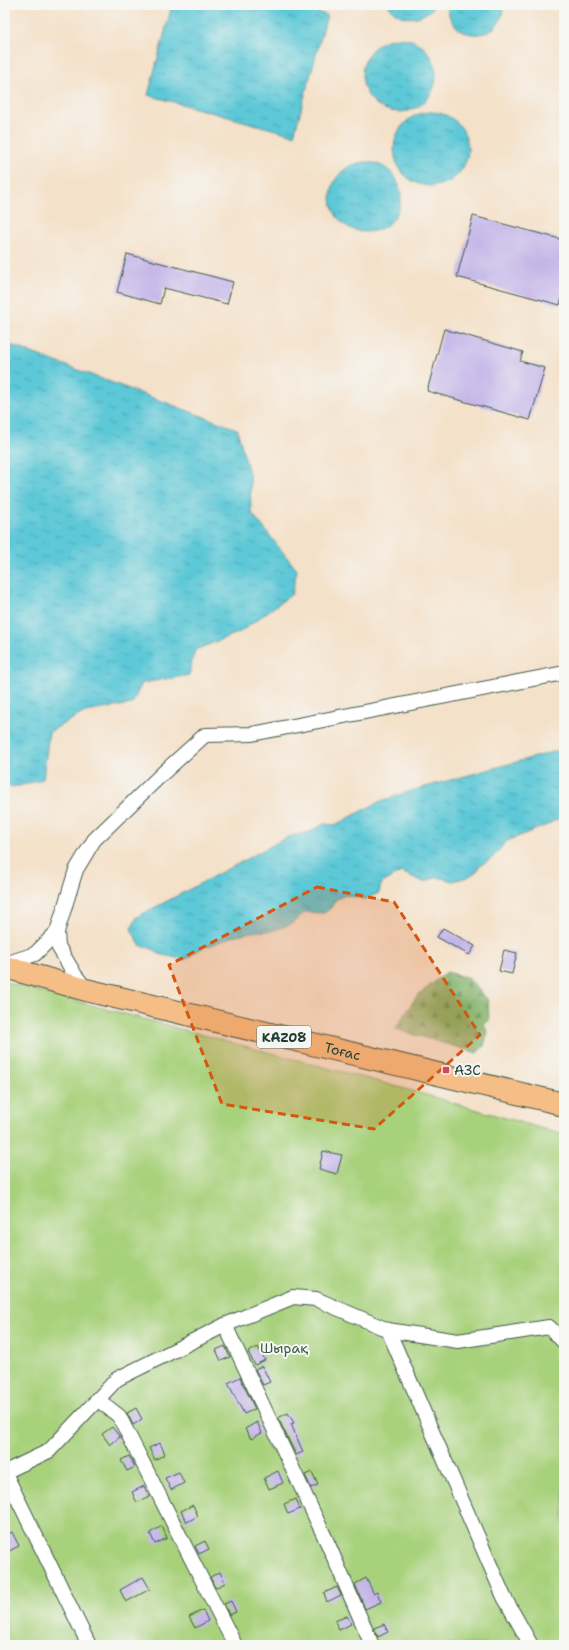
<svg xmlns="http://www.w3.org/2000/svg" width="569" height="1650" viewBox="0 0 569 1650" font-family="'Shantell Sans',sans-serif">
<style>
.forest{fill:url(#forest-firs);stroke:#527850}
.garden{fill:#a8d17c;stroke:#648758}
.water{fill:url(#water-ripples);stroke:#3e8286}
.building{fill:#c4b6e8}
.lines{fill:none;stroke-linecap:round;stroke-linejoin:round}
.street-casing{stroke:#3f564a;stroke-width:16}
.highway-casing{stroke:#3f564a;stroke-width:24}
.street{stroke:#fff;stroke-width:14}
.highway{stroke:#f6be87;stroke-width:22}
.marked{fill:#d45610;fill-opacity:0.2;stroke:#d45610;stroke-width:3;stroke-dasharray:8 5;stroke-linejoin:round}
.poi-dot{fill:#d1495b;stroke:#f6f6f2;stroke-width:1.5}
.labels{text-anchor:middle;stroke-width:4;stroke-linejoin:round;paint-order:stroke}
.shield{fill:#f6f6f2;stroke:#60746d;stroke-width:1}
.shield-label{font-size:13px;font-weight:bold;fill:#1f3d34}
.street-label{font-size:14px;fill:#1f3d34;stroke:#f6f6f2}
.poi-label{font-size:14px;fill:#1f3d34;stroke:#f6f6f2;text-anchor:start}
.park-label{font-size:14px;fill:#3a5b42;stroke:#f6f6f2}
</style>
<defs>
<pattern id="forest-firs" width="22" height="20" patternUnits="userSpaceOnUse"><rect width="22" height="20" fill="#86b36c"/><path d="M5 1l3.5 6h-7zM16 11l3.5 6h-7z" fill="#6d935a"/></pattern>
<pattern id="water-ripples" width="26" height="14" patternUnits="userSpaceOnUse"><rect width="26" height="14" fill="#5dc8d7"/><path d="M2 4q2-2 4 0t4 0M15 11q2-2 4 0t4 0" fill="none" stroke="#4ca4af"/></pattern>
</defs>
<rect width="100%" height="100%" fill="#f6f6f2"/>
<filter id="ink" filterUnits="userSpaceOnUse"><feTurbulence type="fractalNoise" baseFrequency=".025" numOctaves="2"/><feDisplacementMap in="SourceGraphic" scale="8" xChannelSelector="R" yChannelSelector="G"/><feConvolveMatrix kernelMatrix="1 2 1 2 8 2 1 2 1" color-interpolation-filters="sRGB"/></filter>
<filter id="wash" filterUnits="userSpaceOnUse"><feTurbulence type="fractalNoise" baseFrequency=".012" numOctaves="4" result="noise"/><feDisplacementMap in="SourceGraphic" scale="16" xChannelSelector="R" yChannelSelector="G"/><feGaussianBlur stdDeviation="0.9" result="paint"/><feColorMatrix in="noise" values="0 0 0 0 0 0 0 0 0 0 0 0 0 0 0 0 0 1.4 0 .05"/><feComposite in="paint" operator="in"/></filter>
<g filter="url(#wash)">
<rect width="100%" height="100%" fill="#f4e1c9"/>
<path class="forest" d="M447 972 468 978 488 1000 489 1021 483 1023 488 1032 484 1046 477 1053 395 1029 417 996Z"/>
<path class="garden" d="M5 982 402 1088 564 1135V1645H5Z"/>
<g class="water">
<path d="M172 5H291L327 15 294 135 148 95Z"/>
<path d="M388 5H435C423 21 400 23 388 5Z"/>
<path d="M447 5H503C506 40 451 48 447 5Z"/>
<circle cx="399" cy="75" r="37"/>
<circle cx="431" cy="149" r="37"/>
<circle cx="366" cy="197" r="35"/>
<path d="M5 343 237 429 250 477 251 512 297 570 292 594 240 632 195 650 189 675 142 683 132 704 85 712 49 732 43 779 19 786 5 787Z"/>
<path d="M564 749V815L547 825 507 841 492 858 479 866 477 871 468 877 453 881 437 877 424 882 401 872 381 884 379 893 365 899 345 895 335 900 331 908 324 913 305 912 291 924 272 931H257L237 935 200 949 185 960 159 954 155 950 140 945 131 929 137 917 288 837 310 832 324 824 335 825 381 801 414 790Z"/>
</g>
<g id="blocks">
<g class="building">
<path d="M473 216 564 240V289L560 305 457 277Z"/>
<path d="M127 254 233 282 227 304 164 288 160 304 117 292Z"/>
<path d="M444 329 523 352 520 361 545 368 530 420 427 391Z"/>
<path d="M443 928 475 946 469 955 437 937Z"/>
<path d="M504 950 517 953 512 974 499 971Z"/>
<path d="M323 1151 342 1155 337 1174 319 1169Z"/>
<path d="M225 1346 230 1357 221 1361 216 1350Z"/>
<path d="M258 1347 265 1360 255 1365 248 1352Z"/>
<path d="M262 1366 270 1382 263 1385 255 1369Z"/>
<path d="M240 1377 255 1409 244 1414 228 1383Z"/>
<path d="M136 1408 142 1419 133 1425 127 1413Z"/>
<path d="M288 1413 294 1423 291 1424 303 1452 296 1455 278 1418Z"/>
<path d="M257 1422 262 1433 251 1439 245 1429Z"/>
<path d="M112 1427 120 1437 110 1445 102 1434Z"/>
<path d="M160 1443 165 1454 155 1460 149 1448Z"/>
<path d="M129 1456 135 1467 127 1471 121 1460Z"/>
<path d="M278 1471 283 1483 269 1489 264 1478Z"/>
<path d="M179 1472 184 1483 171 1490 165 1478Z"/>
<path d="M312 1472 318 1485 311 1488 305 1475Z"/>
<path d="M144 1486 149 1497 137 1503 132 1492Z"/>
<path d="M296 1499 300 1509 288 1514 284 1504Z"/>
<path d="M193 1505 198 1516 187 1522 181 1511Z"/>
<path d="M162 1526 167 1538 155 1544 150 1533Z"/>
<path d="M12 1532 19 1546 5 1553V1536Z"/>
<path d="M205 1541 209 1549 199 1554 195 1546Z"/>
<path d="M220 1572 225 1583 215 1588 210 1577Z"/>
<path d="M143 1577 150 1589 126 1602 120 1590Z"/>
<path d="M366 1578 374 1594 377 1592 381 1602 365 1609 355 1584Z"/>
<path d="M337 1587 341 1595 327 1602 324 1593Z"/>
<path d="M231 1601 236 1612 229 1615 224 1604Z"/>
<path d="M203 1610 208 1621 195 1628 189 1617Z"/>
<path d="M347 1616 351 1624 339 1630 335 1621Z"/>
<path d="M384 1624 388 1632 378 1637 374 1628Z"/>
</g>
</g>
</g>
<g filter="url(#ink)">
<use href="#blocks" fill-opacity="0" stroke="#3f564a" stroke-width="1"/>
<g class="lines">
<defs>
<g id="street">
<path d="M5 964 35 954 57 932"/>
<path d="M86 989 75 975 58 946 57 932 76 870 94 840 163 773 205 735 252 734 564 673"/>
<path d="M225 1325 328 1544 372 1645"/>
<path d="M388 1330 504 1597 531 1645"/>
<path d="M97 1399 119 1416 235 1645"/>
<path d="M5 1472 49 1451 117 1379 225 1325 293 1297 316 1299 388 1330 458 1341 549 1327 564 1342"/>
<path d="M5 1473 89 1645"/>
</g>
<g id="highway">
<path id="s1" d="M5 967 86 990 555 1102 564 1106"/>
</g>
</defs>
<use href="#street" class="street-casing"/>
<use href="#highway" class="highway-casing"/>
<use href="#street" class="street"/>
<use href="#highway" class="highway"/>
</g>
</g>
<path class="marked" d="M317 887 394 902 480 1035 374 1129 222 1104 169 965Z"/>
<rect class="poi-dot" x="442" y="1066" width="8" height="8" rx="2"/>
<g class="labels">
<rect class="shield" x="257" y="1026" width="54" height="22" rx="3"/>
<g class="shield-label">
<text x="284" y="1042">KAZ08</text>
</g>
<g class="street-label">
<text dy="5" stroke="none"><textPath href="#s1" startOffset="348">Тоғас</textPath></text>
</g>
<g class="poi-label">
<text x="454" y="1075">АЗС</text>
</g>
<g class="park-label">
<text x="284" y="1353">Шырақ</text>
</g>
</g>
<rect width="569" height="1650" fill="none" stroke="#f6f6f2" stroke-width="20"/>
</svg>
